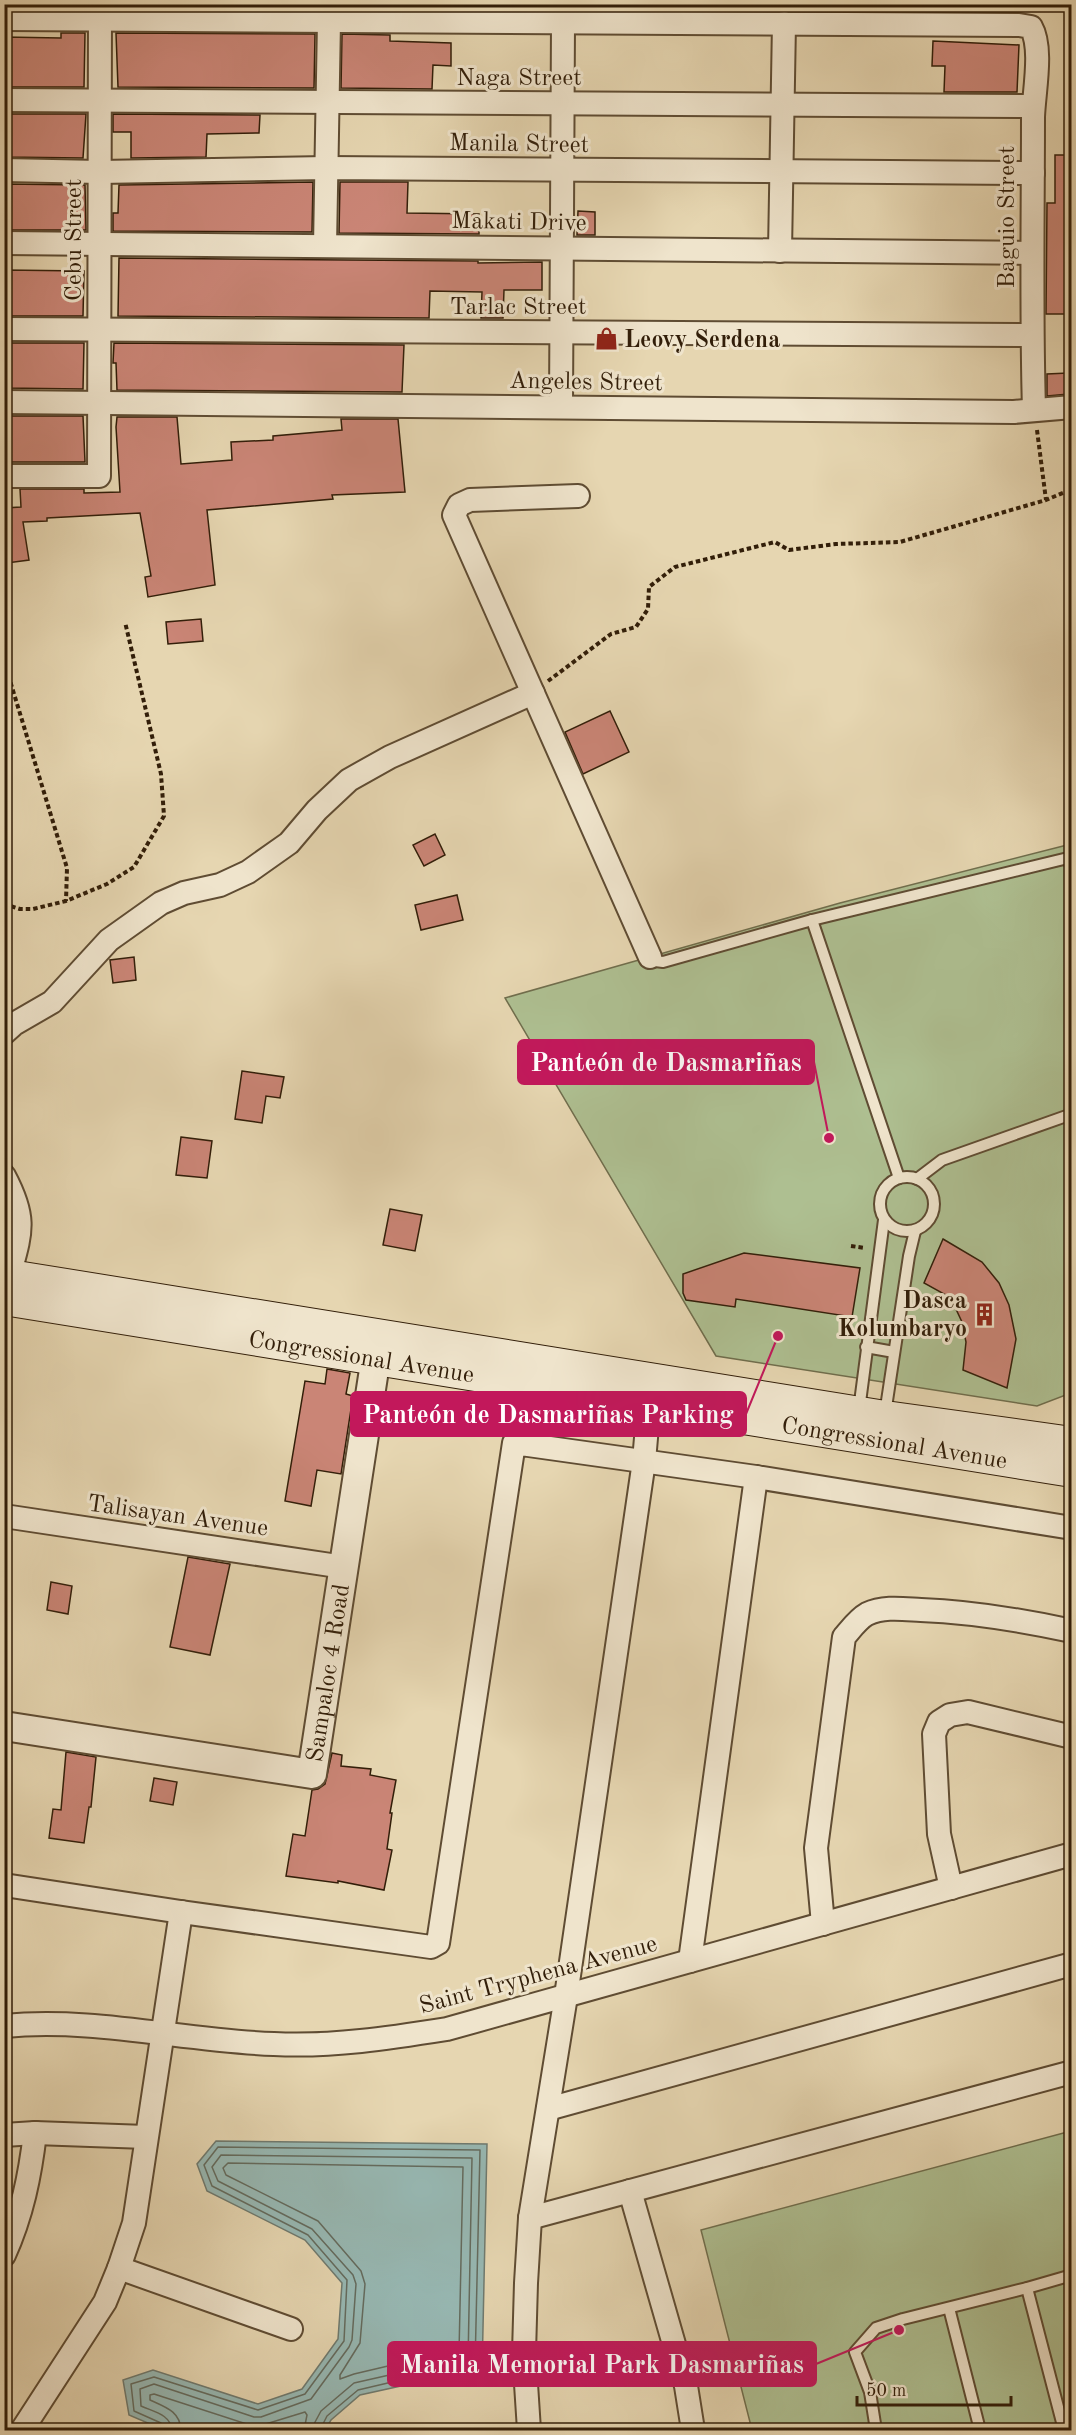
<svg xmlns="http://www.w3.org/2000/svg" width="1076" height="2435" viewBox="0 0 1076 2435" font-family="'Old Standard TT',serif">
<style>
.green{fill:#aebf91;stroke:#706e4d;stroke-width:1.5}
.water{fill:#97b8b3;stroke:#6f7a6f;stroke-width:1.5}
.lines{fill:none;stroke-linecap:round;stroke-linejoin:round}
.shore{stroke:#646b5e;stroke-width:1.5}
.building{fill:#ca8576;stroke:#321e09;stroke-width:1.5}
.service-casing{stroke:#5f4c33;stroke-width:14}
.minor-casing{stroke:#5f4c33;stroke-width:26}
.tertiary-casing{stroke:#5f4c33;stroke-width:32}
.secondary-casing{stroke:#321e09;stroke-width:34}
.path{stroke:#321e09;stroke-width:4;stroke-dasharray:4.5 3;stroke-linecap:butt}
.service{stroke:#efe4cc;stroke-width:10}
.minor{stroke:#efe4cc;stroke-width:22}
.tertiary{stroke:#efe4cc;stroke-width:28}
.secondary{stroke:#efe4cc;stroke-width:32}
.labels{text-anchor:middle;stroke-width:6;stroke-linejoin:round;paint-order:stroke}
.street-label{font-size:24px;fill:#321e09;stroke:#efe4cc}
.poi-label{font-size:24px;font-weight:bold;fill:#321e09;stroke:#efe4cc;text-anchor:start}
.leader{fill:none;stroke:#c2185b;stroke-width:2}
.callout-dot{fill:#c2185b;stroke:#efe4cc;stroke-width:2}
.callout{fill:#c2185b;stroke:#c2185b;stroke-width:2}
.callout-label{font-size:26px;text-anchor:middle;font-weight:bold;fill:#fff}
</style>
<rect width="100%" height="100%" fill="#e6d6b1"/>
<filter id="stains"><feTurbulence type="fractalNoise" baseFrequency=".00333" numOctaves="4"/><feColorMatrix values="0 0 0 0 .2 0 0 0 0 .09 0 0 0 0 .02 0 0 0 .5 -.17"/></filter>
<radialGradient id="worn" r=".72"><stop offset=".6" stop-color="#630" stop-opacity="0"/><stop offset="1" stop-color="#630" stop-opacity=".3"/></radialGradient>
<g class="green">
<path d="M1071 844V1393L1037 1406 716 1356 505 998 840 903Z"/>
<path d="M1071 2131V2430H752L701 2230Z"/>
</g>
<path class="water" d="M216 2141 487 2144 482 2374 410 2384 360 2395 331 2420 325 2430H164L129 2415 123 2380 153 2370 258 2404 302 2389 338 2339 342 2283 305 2240 207 2191 197 2164Z"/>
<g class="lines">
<g class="shore">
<path d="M228 2163 463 2167 459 2353 405 2362 354 2374 340 2379V2375L360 2343 365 2284 361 2271 318 2221 226 2175 223 2168Z"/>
<path d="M164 2430 161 2423 134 2411 131 2384 154 2377 258 2410 305 2394 344 2341 347 2280 308 2235 212 2186 204 2165 218 2147 480 2150 475 2367 409 2378 358 2390 327 2416 320 2430"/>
<path d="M172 2430C170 2414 154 2412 141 2406L140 2389 154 2384 254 2417H261L311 2399 349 2347 352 2340 356 2284 353 2275 312 2229 218 2181 212 2167 221 2155 472 2158 468 2361 407 2371 354 2383 321 2411 314 2424 313 2430"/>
<path d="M181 2430C180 2411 165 2407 150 2400V2395L154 2394 256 2427 305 2412 307 2415 304 2430"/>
</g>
</g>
<g class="building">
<path d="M117 4H392V8Z"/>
<path d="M61 33H85L84 87H4V37L61 38Z"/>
<path d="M116 33 315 34 314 88 118 87Z"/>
<path d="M342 34 390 35V41L451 43V66L433 65 432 89 341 88Z"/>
<path d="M933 41 1019 45 1017 92H944L945 66H932Z"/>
<path d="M4 114H86L83 158 4 157Z"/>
<path d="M113 114 260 115 259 133 207 134 206 157 131 158V132H113Z"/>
<path d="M1055 155H1071V314H1046L1047 203H1055Z"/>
<path d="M313 182 312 232 113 231V213H118L119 185Z"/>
<path d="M340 182H408L407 213 479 214V234L339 233Z"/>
<path d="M4 184 85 185 86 230H4Z"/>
<path d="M578 211 595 212V235H577Z"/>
<path d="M119 258 478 261V263L542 262V290H504L503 318H481L482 292 430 291 429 318 118 316Z"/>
<path d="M4 270 84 271 83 316H4Z"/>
<path d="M4 343H84L83 389 4 388Z"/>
<path d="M114 343 404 345 402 392 117 390 116 363H113Z"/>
<path d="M1068 373 1069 394 1047 396V374Z"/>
<path d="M4 416H83L85 462H4Z"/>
<path d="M117 417H177L181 464 232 460 231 442 273 440V436L342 430 341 419H398L405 492 332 495 333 499 207 510 215 585 148 597 145 577 151 576 140 513 47 518V521L23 522 29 560 7 563 4 508 21 507 20 489H84V493L120 492 116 427Z"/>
<path d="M201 619 203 641 168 644 166 622Z"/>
<path d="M610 711 629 752 583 774 565 732Z"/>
<path d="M435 834 445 855 424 866 413 845Z"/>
<path d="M457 895 463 920 421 930 415 905Z"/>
<path d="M134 957 136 980 113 983 110 960Z"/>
<path d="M242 1071 284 1077 280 1098 266 1096 262 1123 235 1119Z"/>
<path d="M181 1137 212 1141 207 1178 176 1175Z"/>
<path d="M390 1209 422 1215 415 1251 383 1245Z"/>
<path d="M943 1239 982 1262 999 1283 1009 1305 1016 1339 1007 1388 963 1370 966 1342 962 1322 954 1305 946 1295 924 1283Z"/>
<path d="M744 1253 860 1268 852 1317 736 1299 735 1307 686 1300 683 1293V1274Z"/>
<path d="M327 1369 350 1373 346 1394 353 1396 341 1474 317 1470 311 1506 285 1501 305 1381 325 1384Z"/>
<path d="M188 1557 230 1564 210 1655 170 1647Z"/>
<path d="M51 1582 72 1586 68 1614 47 1610Z"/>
<path d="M66 1752 96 1757 91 1807H89L84 1843 49 1838 53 1809 61 1810Z"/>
<path d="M332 1753 342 1755 341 1766 371 1769 370 1775 396 1780 390 1813H392L387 1849 392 1850 384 1890 338 1881V1883L286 1876 293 1834 305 1836 312 1790 318 1789 325 1784Z"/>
<path d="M154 1778 177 1782 173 1805 150 1801Z"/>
</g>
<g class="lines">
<defs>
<g id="service">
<path d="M812 920 899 1178"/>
<path d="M650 957 655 961 663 962 812 920 1068 858 1072 869"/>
<circle cx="907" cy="1204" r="27"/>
<path d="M917 1179 942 1160 1072 1114"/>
<path d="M866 1347 894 1352"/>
<path d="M859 1410 884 1220"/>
<path d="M885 1414 909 1256 915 1231"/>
<path d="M1027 2288 1064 2430"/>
<path d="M949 2308 980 2430"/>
<path d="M876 2430 870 2392 855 2352 876 2328 903 2319 1027 2288 1072 2275"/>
</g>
<g id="minor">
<path d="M4 19 1019 25 1031 27C1043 48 1034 91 1033 117 1033 214 1031 312 1034 409"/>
<path d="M4 100 1033 106"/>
<path d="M4 170 100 172 326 168 1033 173"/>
<path d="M4 243 1032 253"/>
<path d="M325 246 329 21"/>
<path d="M780 251 784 23"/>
<path d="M4 329 1032 335"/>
<path d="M4 402 1014 412 1072 407"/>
<path d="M561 407 563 23"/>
<path d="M4 476H99L100 6"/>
<path d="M578 496 470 500 459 505 454 515 650 957"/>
<path d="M4 1033 14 1024 52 1002 109 940 161 903 184 893 220 885 248 872 289 843 317 810 349 780 390 757 533 693"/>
<path d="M4 1176C27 1219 21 1232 9 1276"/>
<path d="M4 1516 344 1567"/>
<path d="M4 1885 181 1912 431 1947 438 1943 514 1443 756 1477 1072 1528"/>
<path d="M951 1888 939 1834 934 1734 939 1722 950 1715 968 1712 1072 1737"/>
<path d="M823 1924 816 1848 844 1637C851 1629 858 1619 867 1614 884 1606 903 1609 921 1610 973 1612 1021 1620 1072 1631"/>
<path d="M690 1961 756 1477"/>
<path d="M4 2026C94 2017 184 2041 274 2044 332 2047 390 2038 447 2029L1072 1854"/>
<path d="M548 2109 1072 1964"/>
<path d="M4 2135 35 2133 146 2137"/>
<path d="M630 2191 686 2386 693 2430"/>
<path d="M530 2218 1072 2072"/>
<path d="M4 2255C22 2215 30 2176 35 2133"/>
<path d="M119 2268 291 2329"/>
<path d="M22 2430 105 2302 119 2268 134 2223 181 1912"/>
<path d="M529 2430 524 2353 526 2283 530 2218 566 1996 644 1461 649 1403"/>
</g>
<g id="tertiary">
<path id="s1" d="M4 1726 312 1774 379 1337"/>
</g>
<g id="secondary">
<path d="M4 1275 885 1417 1072 1443"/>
<path id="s2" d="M4 1299 1072 1471"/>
</g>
</defs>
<use href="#service" class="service-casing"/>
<use href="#minor" class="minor-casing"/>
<use href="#tertiary" class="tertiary-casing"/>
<use href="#secondary" class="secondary-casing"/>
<g class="path">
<path d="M1037 430 1046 500"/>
<path d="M4 661 67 868 66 901"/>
<path d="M548 681 611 634 636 627 648 609 649 587 675 567 775 542 789 550 836 544 900 542 1046 500 1072 489"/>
<path d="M4 904 20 909H33L66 901 107 884 134 867 164 816 161 774 125 622"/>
<path d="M851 1246 865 1248"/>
</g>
<use href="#service" class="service"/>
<use href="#minor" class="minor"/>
<use href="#tertiary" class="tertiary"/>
<use href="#secondary" class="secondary"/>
</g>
<defs>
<symbol id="shop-bare" viewBox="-9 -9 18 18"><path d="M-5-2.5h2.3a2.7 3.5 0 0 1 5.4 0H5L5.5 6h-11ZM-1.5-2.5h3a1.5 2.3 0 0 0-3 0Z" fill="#8f2418" stroke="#efe4cc" stroke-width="2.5" paint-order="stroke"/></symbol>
<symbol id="building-bare" viewBox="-9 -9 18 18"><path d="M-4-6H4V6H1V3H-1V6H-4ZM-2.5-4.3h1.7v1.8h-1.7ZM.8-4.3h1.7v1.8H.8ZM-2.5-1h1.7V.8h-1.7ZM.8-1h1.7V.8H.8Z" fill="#8f2418" stroke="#efe4cc" stroke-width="2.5" paint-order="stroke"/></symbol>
</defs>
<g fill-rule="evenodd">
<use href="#shop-bare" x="590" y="322" width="33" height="33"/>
<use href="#building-bare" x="968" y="1298" width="33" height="33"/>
</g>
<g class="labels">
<g class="street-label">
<text x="519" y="85">Naga Street</text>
<text transform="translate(519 143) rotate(1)" y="8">Manila Street</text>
<text transform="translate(1006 217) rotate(-90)" y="8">Baguio Street</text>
<text transform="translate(519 221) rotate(1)" y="8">Makati Drive</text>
<text transform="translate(73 240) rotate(-90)" y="8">Cebu Street</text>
<text x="518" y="314">Tarlac Street</text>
<text transform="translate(586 381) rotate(1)" y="8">Angeles Street</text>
<text dy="8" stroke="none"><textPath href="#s2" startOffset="362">Congressional Avenue</textPath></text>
<text dy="8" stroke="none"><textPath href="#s2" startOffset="902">Congressional Avenue</textPath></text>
<text transform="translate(178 1515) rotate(8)" y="8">Talisayan Avenue</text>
<text dy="8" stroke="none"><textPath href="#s1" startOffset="414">Sampaloc 4 Road</textPath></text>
<text transform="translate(538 1974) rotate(-15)" y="8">Saint Tryphena Avenue</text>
</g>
<g class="poi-label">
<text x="624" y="347">Leovy Serdena</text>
<text x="967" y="1308" text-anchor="end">Dasca<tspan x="967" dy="28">Kolumbaryo</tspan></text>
</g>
</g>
<path class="leader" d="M829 1138L814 1062M778 1336L746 1414M899 2330L816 2364"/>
<g class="callout-dot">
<circle cx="829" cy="1138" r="6"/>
<circle cx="778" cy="1336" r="6"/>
<circle cx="899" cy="2330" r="6"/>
</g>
<g class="callout">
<rect x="518" y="1040" width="296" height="44" rx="6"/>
<rect x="351" y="1392" width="395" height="44" rx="6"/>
<rect x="388" y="2342" width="428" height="44" rx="6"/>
</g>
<g class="callout-label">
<text x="666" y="1071">Panteón de Dasmariñas</text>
<text x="548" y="1423">Panteón de Dasmariñas Parking</text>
<text x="602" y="2373">Manila Memorial Park Dasmariñas</text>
</g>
<rect width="1076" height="2435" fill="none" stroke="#e6d6b1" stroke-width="24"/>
<rect x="6" y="6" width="1064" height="2423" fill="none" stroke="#321e09" stroke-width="3"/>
<rect x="12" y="12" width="1052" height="2411" fill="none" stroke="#321e09" stroke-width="1.5"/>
<path d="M857 2396v9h154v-9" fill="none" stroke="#321e09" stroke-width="3"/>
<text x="866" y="2396" font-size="18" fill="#321e09" stroke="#efe4cc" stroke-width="4.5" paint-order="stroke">50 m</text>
<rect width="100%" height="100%" filter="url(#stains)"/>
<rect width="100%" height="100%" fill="url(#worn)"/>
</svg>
